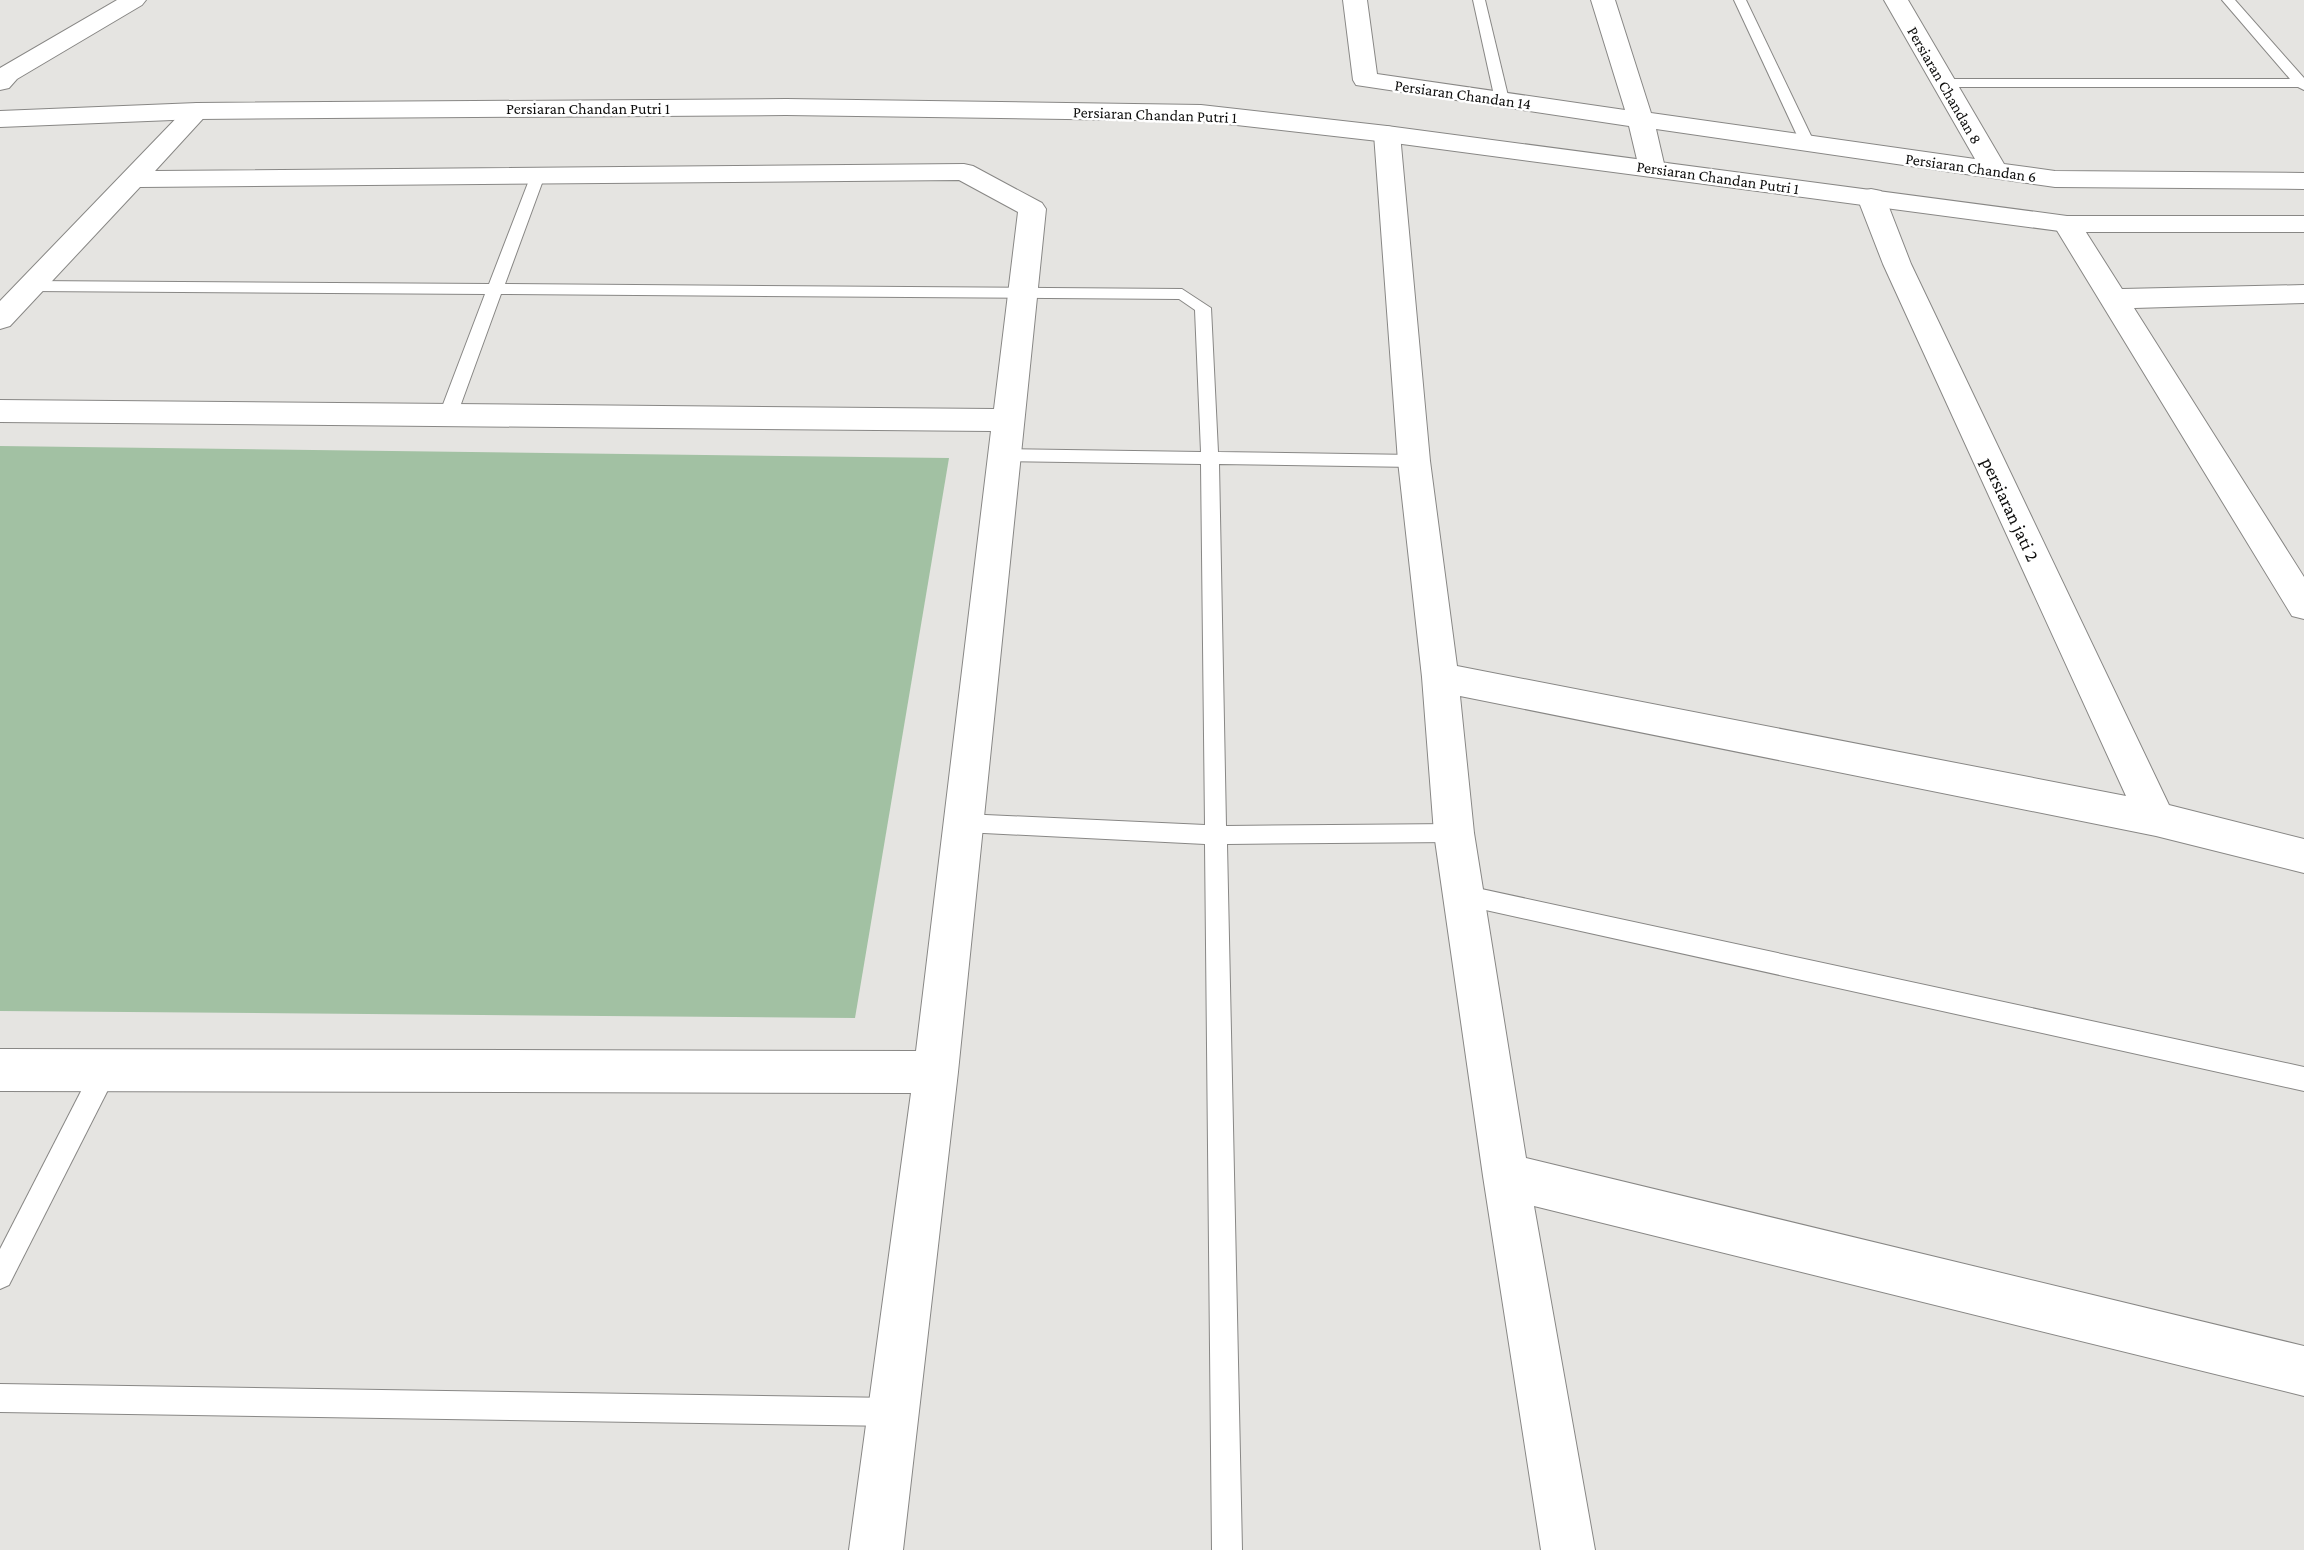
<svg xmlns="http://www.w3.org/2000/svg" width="2304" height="1550" viewBox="0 0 2304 1550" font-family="'Crimson Pro',serif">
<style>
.green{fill:#a2c1a3}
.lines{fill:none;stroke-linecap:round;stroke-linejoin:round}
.service-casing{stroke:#888785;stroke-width:2}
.minor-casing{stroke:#888785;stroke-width:2}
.tertiary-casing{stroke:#888785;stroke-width:2}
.service{fill:#fff;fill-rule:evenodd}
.minor{fill:#fff;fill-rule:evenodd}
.tertiary{fill:#fff;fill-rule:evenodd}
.labels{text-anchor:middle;stroke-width:5;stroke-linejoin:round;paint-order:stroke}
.far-street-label{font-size:16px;fill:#0f0f0e;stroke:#fff}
.street-label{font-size:19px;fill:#0f0f0e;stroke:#fff}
</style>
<rect width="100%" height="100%" fill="#e5e4e1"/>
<path class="green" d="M0 446 949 458 855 1018 0 1011Z"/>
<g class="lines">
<defs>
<g id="service">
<path d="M1473 0H1485L1509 100 1507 103H1497L1495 100Z"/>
<path d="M1734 0H1746L1815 144 1813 147H1803L1801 144Z"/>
<path d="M2222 0H2235L2304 78V90L2298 87H1944L1937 83 1944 79H2290Z"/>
<path d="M538 171 545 175 505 284 1182 289 1211 308 1218 452 1414 455 1420 457 1423 461 1420 465 1414 467 1219 464 1226 826 1454 824 1462 826 1465 833 1462 840 1454 842 1227 844 1242 1550H1212L1205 844 964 832 956 830 953 823 956 816 964 814 1205 825 1201 464 1007 461 998 455 1007 449 1201 452 1195 310 1179 299 501 294 457 415 448 421 439 415 485 294 31 291 23 286 31 281 489 284 531 175Z"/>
<path d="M1463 885 2304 1067V1091L1463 905 1455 902 1452 895 1455 888Z"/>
<path d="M105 1058 114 1062 117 1070 114 1078 9 1285 0 1289V1249L96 1062Z"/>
<path d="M0 1384 894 1398 904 1402 908 1412 904 1422 894 1426 0 1412Z"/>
</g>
<g id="minor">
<path d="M117 0H146L142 5 17 79 9 88 0 90V68Z"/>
<path d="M1343 0H1367L1377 74 1625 110 1591 0H1615L1651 113 1975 159 1884 0H1908L2004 164 2055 171 2304 173V189L2055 187 1656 129 1665 168 1661 174 1652 176 1643 174 1639 168 1629 126 1356 85 1353 80Z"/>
<path d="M197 103 206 106 210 111 155 171 964 164 973 166 1042 203 1046 209 958 1072 903 1550H849L911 1093 0 1091V1049L916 1051 991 431 0 422V400L994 409 1018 212 959 180 140 187 10 326 0 329V301L188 106Z"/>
<path d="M1387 126 1396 128 1400 134 1430 461 1457 666 2126 796 1883 264 1857 197 1861 191 1871 189 1881 191 1885 197 1911 264 2169 805 2304 839V873L2156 836 1460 696 1474 833 1526 1158 2304 1346V1396L1534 1206 1595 1550H1541L1483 1176 1434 833 1422 677 1398 461 1374 134 1378 128Z"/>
<path d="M2067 216 2077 218 2122 289 2304 285V303L2134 308 2304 577V619L2292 616 2053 224 2057 218Z"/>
</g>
<path id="tertiary" d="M786 99 1201 105 1387 126 2067 216H2304V232H2067L1387 142 1201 121 786 115 197 119 0 127V111L197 103Z"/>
</defs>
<use href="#service" class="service-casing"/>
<use href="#minor" class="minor-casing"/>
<use href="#tertiary" class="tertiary-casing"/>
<use href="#service" class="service"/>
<use href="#minor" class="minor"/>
<use href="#tertiary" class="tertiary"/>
</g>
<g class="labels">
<g class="far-street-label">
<text transform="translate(1945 85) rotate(60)" y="6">Persiaran Chandan 8</text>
<text transform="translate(1463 94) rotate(8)" y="6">Persiaran Chandan 14</text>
<text x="588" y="114">Persiaran Chandan Putri 1</text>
<text transform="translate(1155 114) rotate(2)" y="6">Persiaran Chandan Putri 1</text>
<text transform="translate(1971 167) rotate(8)" y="6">Persiaran Chandan 6</text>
<text transform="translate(1718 177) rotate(8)" y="6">Persiaran Chandan Putri 1</text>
</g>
<g class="street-label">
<text transform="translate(2011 509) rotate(65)" y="7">persiaran jati 2</text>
</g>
</g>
</svg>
